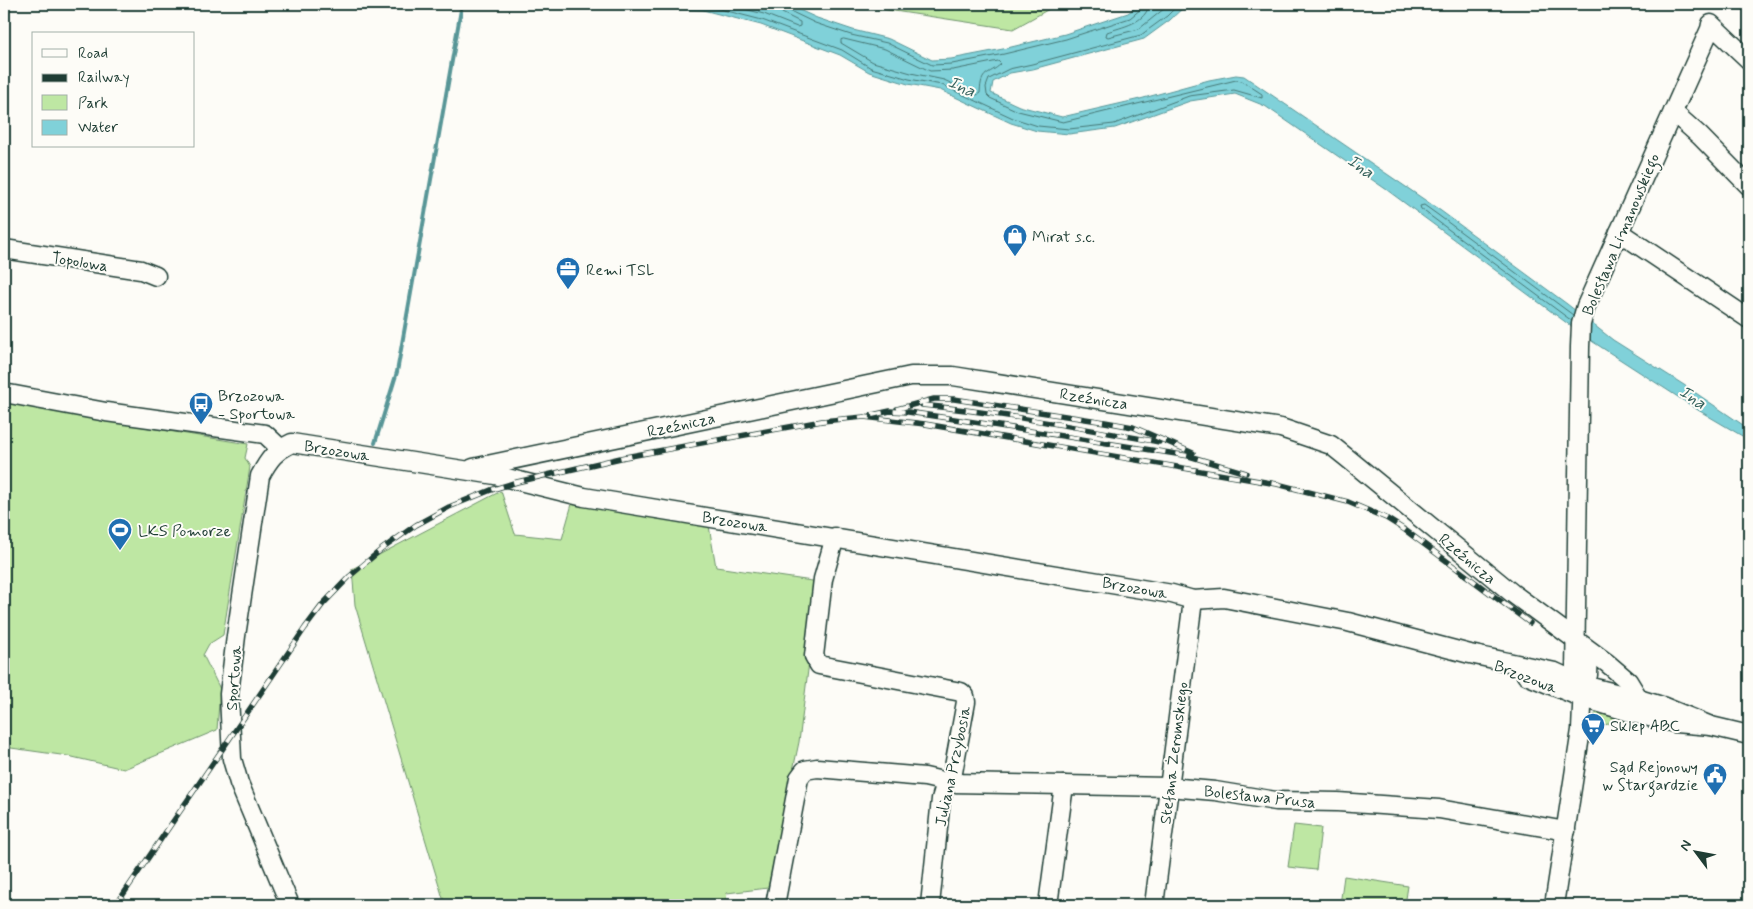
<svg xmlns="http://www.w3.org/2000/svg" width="1753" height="909" viewBox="0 0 1753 909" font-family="Mynerve,sans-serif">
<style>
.green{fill:#bee7a3;stroke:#6e926c}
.water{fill:#80d1d9;stroke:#599697}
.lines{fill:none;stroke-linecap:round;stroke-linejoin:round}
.shore{stroke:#467876;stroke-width:1}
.stream{stroke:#599697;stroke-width:4}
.minor-casing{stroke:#1f3d34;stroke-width:21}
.minor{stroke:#fdfcf7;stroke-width:18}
.rail-casing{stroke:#1f3d34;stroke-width:5.5}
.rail{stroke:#fdfcf7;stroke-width:4;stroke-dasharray:11;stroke-linecap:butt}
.labels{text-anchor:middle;stroke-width:4;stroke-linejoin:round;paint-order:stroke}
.street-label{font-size:16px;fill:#1f3d34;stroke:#fdfcf7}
.poi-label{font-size:16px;fill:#1f3d34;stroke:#fdfcf7;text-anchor:start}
.water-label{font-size:18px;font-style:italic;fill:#37625d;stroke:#fdfcf7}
</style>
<rect width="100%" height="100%" fill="#fdfcf7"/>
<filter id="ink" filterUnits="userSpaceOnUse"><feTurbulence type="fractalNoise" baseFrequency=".02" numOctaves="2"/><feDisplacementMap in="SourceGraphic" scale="10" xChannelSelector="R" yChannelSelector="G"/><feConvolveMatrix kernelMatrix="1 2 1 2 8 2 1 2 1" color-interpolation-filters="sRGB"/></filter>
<g filter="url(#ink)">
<g class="green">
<path d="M848 4H1058L1013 29Z"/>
<path d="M4 402 99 418 101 420 248 444 245 458 250 467 223 635 209 644 203 655 220 689 217 730 124 769 68 756 4 747Z"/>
<path d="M501 491 515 534 562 539 572 504 708 520 716 567 819 582 799 742 768 888 727 893 725 905H445L355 605 352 569Z"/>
<path d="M1603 711 1629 720 1593 727 1586 726C1590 718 1594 713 1603 711Z"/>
<path d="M1294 825 1321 828 1316 870 1288 867Z"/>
<path d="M1344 876 1408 886 1405 905H1340Z"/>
</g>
<path class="water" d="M640 4H786L817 18 853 30 889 39 932 60 951 59 1003 49 1065 34 1128 13 1140 4H1187L1170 20 1144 39 1033 69 1010 73 993 82 991 93 1019 106 1062 117 1140 99 1209 80 1236 75 1244 76 1441 211 1567 304 1613 340 1684 385 1749 429V440L1698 410 1587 338 1387 190 1265 106 1235 94 1190 101 1115 128 1069 134 1037 131 1011 123 940 90 908 84 869 72 840 55 761 25 703 10 658 8Z"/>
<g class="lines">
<g class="shore">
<path d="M682 4 704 5 762 20 842 50 871 68 909 79 942 85 1013 118 1038 126 1069 129 1114 124 1189 96 1234 90 1262 98V94L1242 81 1236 80 1063 122 1018 111 990 98 987 95 986 87 989 79 1009 69 1032 64 1141 35 1167 16 1179 4"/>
<path d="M724 4 764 14 797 27 800 26V22L782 13 779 4"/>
<path d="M786 4 788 10 815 23 851 35 887 43 932 65 952 64 1004 54 1066 39 1130 18 1141 9 1142 4"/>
<path d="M1149 4C1147 23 1121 27 1107 32L1106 36 1108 37 1139 29 1170 4"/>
<path d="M844 39 885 49 930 71 953 70 998 61 1001 64C988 76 981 70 980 93L977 95 944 80 911 73 873 62 841 43V40Z"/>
<path d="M1572 321 1421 209 1420 206 1424 205 1438 215 1573 315"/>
</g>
<path class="stream" d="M375 443 397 372 462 4"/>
<defs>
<g id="minor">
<path d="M1673 112 1700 136 1749 186"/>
<path d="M1619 232 1749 319"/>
<path d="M4 249 141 270 156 276"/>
<path d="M4 393 106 412 265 434 280 448"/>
<path d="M473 468 911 376H953L1281 428 1331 445 1346 457 1512 593 1607 663 1628 681 1639 699"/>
<path d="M835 537 823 579 814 656 819 665 961 692 965 696 966 702 951 783 944 789 941 799 930 905"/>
<path d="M1526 675 1583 698 1636 714 1675 723 1711 726 1749 735"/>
<path d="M1583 685 1575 673 1580 347 1581 324 1586 306 1710 29 1711 24 1749 60"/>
<path d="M290 905 239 783 232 759 229 694 236 636 260 476C269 459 275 451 292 443L495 475 584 497 1172 594 1193 600 1224 598 1348 622 1470 654 1555 672 1583 685 1639 699 1662 706 1711 726"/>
<path d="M775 905 799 778 805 770 817 768 925 777 951 783 1169 787 1215 791 1276 801 1338 802 1439 809 1566 831"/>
<path d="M1048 905 1064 785"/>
<path d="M1154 905 1193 600"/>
<path d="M1554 905 1581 730 1583 685 1588 675 1589 651"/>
</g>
</defs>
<use href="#minor" class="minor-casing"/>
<use href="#minor" class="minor"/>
<defs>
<g id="rail">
<path d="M922 405C1002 413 1080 428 1159 442"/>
<path d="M897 409 934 399H954L1105 422 1133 427 1193 453"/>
<path d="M872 415 890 411 908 412 974 422 1189 456 1246 473"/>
<path d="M116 905 305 628 323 604 350 576 382 549 416 525 449 507 491 490 517 482 625 457 822 421 864 417 925 424 1277 484 1348 502 1386 518 1405 530 1530 623"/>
</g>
</defs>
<use href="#rail" class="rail-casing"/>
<use href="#rail" class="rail"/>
</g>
</g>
<defs>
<symbol id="shop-pin" viewBox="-11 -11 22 30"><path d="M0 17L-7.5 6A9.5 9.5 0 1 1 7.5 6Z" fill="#1f6fb2" stroke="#fdfcf7"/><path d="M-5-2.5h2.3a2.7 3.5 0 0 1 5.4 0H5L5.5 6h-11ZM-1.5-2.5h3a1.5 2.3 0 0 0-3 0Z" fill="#fff"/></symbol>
<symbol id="office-pin" viewBox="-11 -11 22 30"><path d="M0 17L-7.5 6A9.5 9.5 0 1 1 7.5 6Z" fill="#1f6fb2" stroke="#fdfcf7"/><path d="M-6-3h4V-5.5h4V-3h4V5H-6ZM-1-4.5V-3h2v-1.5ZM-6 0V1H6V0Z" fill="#fff"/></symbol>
<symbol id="bus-pin" viewBox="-11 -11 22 30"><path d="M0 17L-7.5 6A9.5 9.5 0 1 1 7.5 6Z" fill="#1f6fb2" stroke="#fdfcf7"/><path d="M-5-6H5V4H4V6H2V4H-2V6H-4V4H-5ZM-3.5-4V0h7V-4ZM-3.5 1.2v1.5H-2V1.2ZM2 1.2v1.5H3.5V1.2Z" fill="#fff"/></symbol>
<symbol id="stadium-pin" viewBox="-11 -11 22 30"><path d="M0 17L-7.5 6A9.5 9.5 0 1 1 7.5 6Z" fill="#1f6fb2" stroke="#fdfcf7"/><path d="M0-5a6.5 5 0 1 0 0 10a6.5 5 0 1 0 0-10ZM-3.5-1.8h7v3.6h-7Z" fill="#fff"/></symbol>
<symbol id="supermarket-pin" viewBox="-11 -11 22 30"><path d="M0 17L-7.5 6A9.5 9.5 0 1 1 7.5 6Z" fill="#1f6fb2" stroke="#fdfcf7"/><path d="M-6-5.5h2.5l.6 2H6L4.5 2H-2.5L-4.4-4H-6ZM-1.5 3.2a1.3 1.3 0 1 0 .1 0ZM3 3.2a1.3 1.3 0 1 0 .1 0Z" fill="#fff"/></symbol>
<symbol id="civic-pin" viewBox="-11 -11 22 30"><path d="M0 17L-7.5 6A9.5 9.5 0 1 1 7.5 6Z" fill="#1f6fb2" stroke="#fdfcf7"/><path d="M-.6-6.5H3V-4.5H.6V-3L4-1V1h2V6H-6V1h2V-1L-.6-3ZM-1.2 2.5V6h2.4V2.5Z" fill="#fff"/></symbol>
</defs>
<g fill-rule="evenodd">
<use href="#shop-pin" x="1001" y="222" width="28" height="38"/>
<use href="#office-pin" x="554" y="255" width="28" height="38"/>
<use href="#bus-pin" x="187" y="390" width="28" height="38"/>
<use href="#stadium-pin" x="106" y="516" width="28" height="38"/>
<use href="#supermarket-pin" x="1579" y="711" width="28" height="38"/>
<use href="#civic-pin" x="1701" y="761" width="28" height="38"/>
</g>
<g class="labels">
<g class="street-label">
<text transform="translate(1620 234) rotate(-67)" y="6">Bolesława Limanowskiego</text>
<text transform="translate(80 261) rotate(9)" y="6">Topolowa</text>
<text transform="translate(1094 398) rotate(9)" y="6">Rzeźnicza</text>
<text transform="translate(681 424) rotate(-12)" y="6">Rzeźnicza</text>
<text transform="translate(337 450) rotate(9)" y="6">Brzozowa</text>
<text transform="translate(735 521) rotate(9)" y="6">Brzozowa</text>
<text transform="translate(1468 558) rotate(40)" y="6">Rzeźnicza</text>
<text transform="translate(1135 587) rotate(10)" y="6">Brzozowa</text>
<text transform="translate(1526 676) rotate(21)" y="6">Brzozowa</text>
<text transform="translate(233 678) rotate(-86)" y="6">Sportowa</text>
<text transform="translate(1173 753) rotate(-83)" y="6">Stefana Żeromskiego</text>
<text transform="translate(952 766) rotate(-78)" y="6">Juliana Przybosia</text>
<text transform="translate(1260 796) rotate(6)" y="6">Bolesława Prusa</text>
</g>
<g class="poi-label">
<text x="1032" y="242">Mirat s.c.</text>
<text x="586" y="275">Remi TSL</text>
<text x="218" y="401">Brzozowa<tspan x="218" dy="18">- Sportowa</tspan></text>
<text x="138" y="536">LKS Pomorze</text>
<text x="1610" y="731">Sklep ABC</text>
<text x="1698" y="772" text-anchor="end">Sąd Rejonowy<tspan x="1698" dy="18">w Stargardzie</tspan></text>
</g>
<g class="water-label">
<text transform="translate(962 86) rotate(25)" y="6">Ina</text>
<text transform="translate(1361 166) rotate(35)" y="6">Ina</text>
<text transform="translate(1693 397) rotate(34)" y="6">Ina</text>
</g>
</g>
<rect width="1753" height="909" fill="none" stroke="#fdfcf7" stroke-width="20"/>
<rect x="10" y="10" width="1733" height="889" fill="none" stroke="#1f3d34" stroke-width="2" filter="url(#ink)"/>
<rect x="32" y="32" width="162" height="115" fill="#fdfcf7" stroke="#a4b0a9"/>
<rect x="42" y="49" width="25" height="8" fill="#fdfcf7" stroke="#a4b0a9"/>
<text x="78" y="58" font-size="15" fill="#1f3d34">Road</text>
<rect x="42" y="74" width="25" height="8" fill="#1f3d34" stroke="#a4b0a9"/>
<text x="78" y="82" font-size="15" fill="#1f3d34">Railway</text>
<rect x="42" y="95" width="25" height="15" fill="#bee7a3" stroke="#a4b0a9"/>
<text x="78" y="108" font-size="15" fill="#1f3d34">Park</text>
<rect x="42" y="120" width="25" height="15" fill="#80d1d9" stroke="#a4b0a9"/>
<text x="78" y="132" font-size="15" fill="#1f3d34">Water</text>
<g transform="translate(1696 852) rotate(302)" stroke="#fdfcf7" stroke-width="4" paint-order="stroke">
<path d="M0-4L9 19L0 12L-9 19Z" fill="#1f3d34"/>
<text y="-8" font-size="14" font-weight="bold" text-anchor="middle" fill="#1f3d34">N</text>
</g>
</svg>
